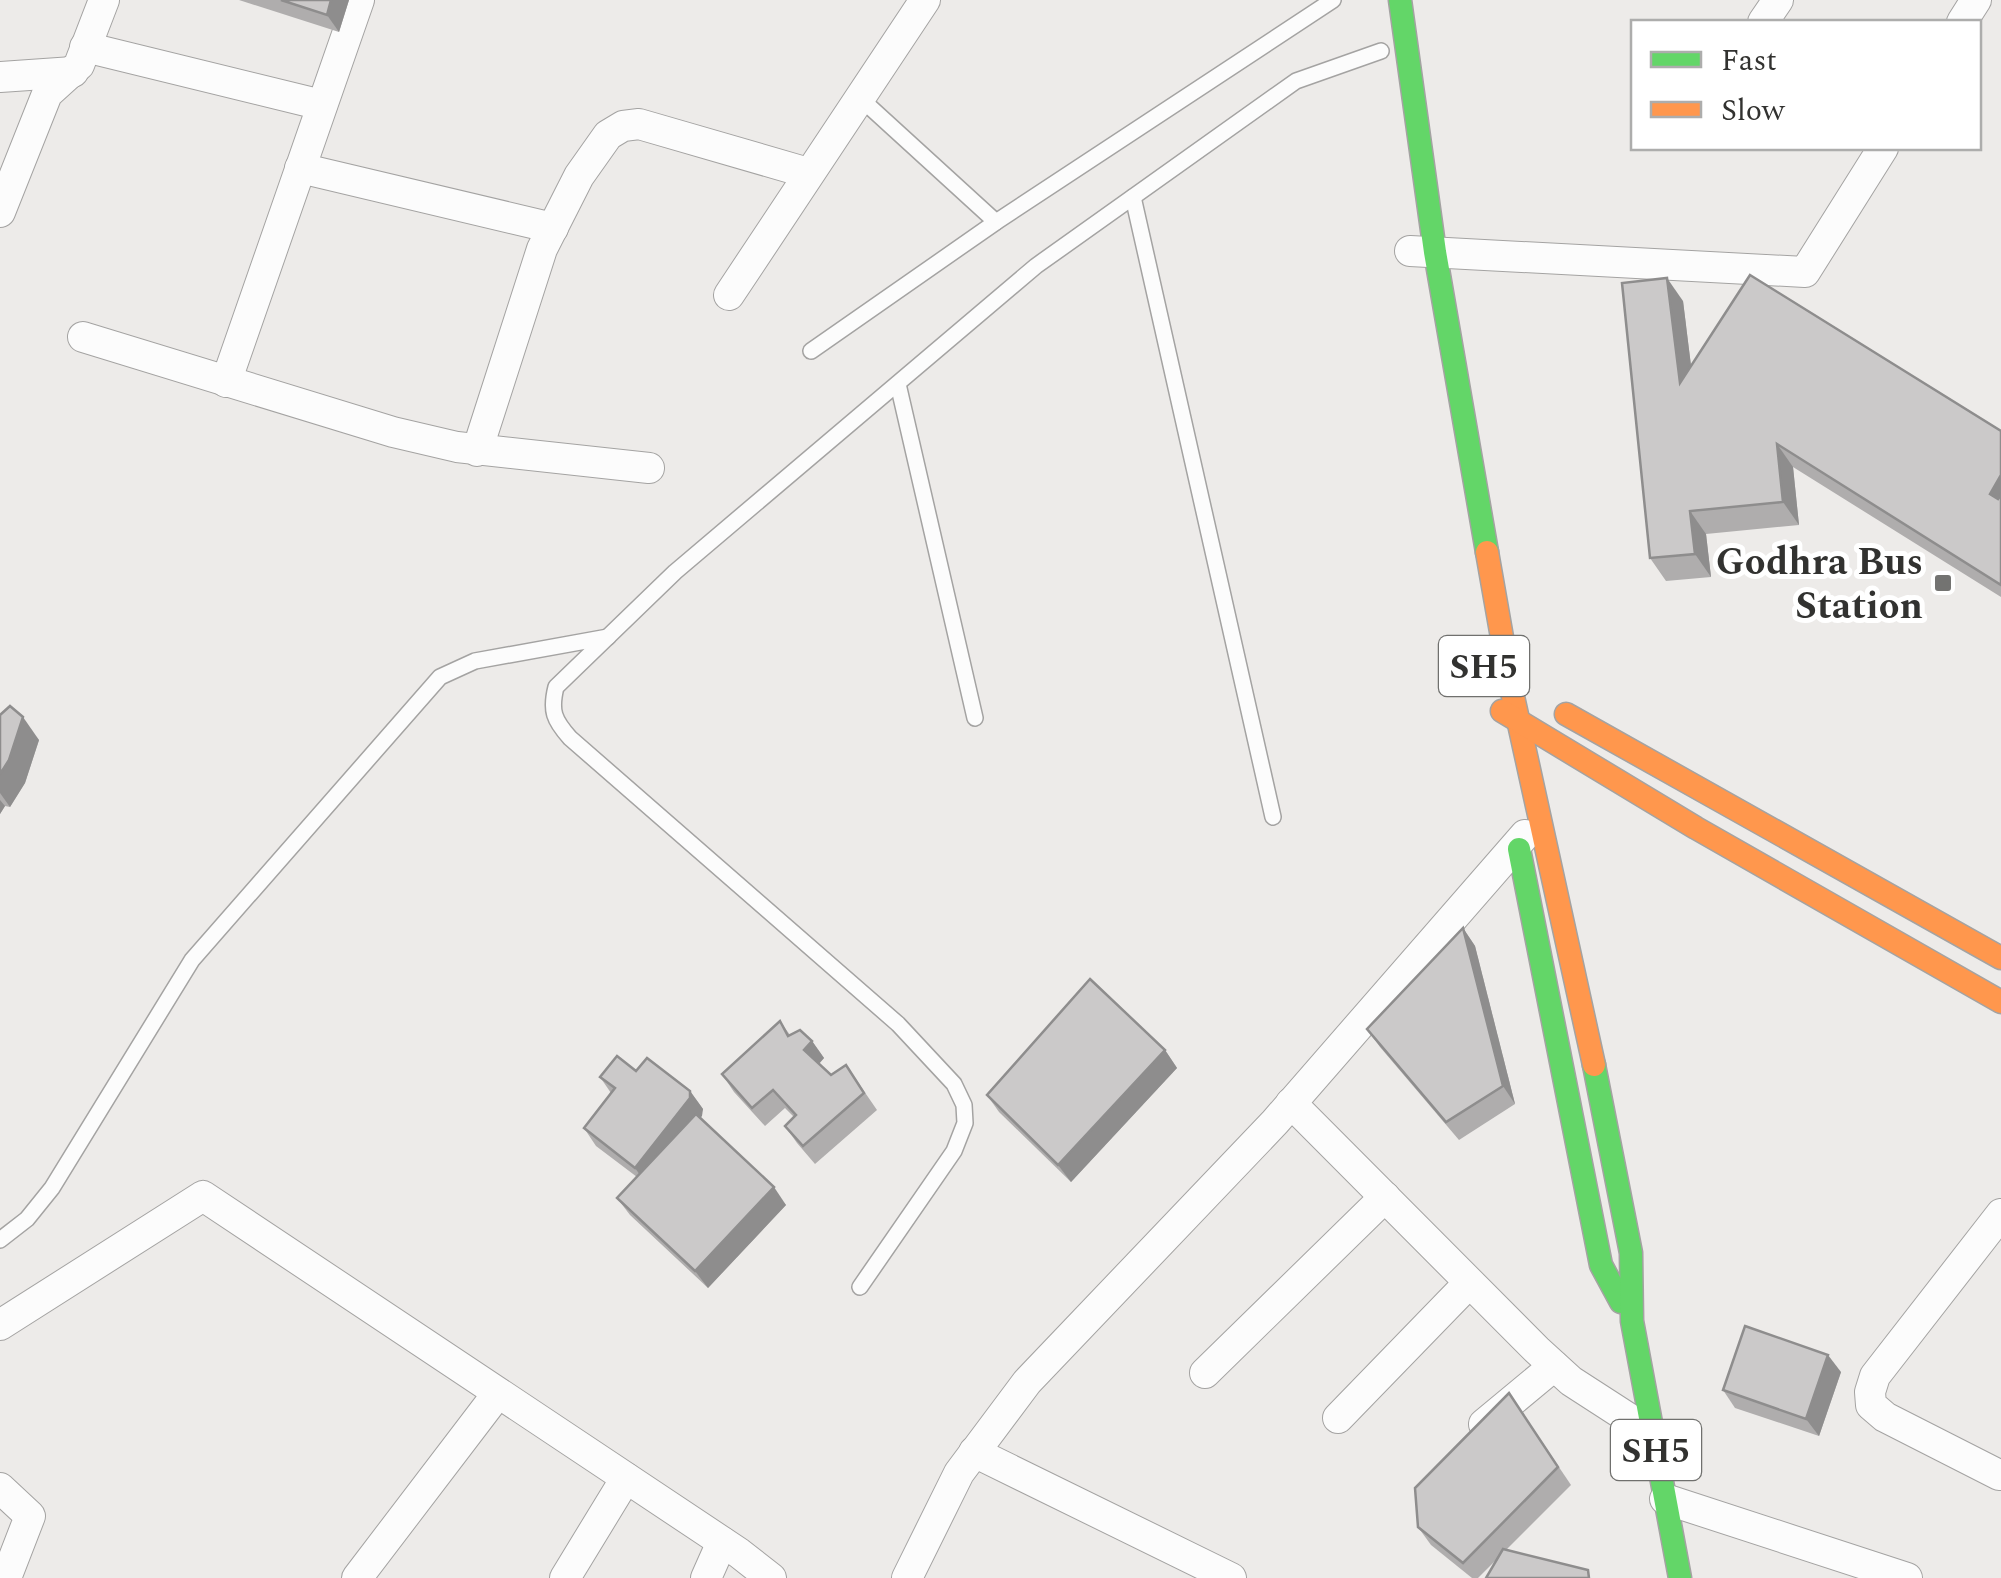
<svg xmlns="http://www.w3.org/2000/svg" width="2001" height="1578" viewBox="0 0 2001 1578" font-family="Spectral,serif">
<style>
.lines{fill:none;stroke-linecap:round;stroke-linejoin:round}
.lane-casing{stroke:#a4a3a2;stroke-width:18}
.street-casing{stroke:#a4a3a2;stroke-width:32}
.fast-casing{stroke:#a4a3a2;stroke-width:25}
.slow-casing{stroke:#a4a3a2;stroke-width:25}
.lane{stroke:#fcfcfc;stroke-width:15}
.street{stroke:#fcfcfc;stroke-width:30}
.fast{stroke:#63d668;stroke-width:22}
.slow{stroke:#ff974d;stroke-width:22}
.wall{fill:#afadad}
.shaded-wall{fill:#8e8d8d}
.building{fill:#cbc9c9;stroke:#8e8d8d;stroke-width:2.5}
.poi-dot{fill:#737371;stroke:#fff;stroke-width:4}
.labels{text-anchor:middle;stroke-width:10;stroke-linejoin:round;paint-order:stroke}
.shield{fill:#fff;stroke:#70706e;stroke-width:2.5}
.shield-label{font-size:35px;font-weight:bold;fill:#323230}
.poi-label{font-size:38px;font-weight:bold;fill:#323230;stroke:#fff;text-anchor:end}
</style>
<rect width="100%" height="100%" fill="#edebe9"/>
<g class="lines">
<defs>
<g id="lane">
<path d="M859 97 996 222"/>
<path d="M1133 197 1273 817"/>
<path d="M811 351 996 222 1333 0"/>
<path d="M898 384 975 718"/>
<path d="M0 1240 27 1219 52 1188 192 960 440 677 475 661 608 637"/>
<path d="M860 1287 954 1151 965 1123 964 1105 954 1084 898 1024 570 738C554 720 550 711 556 687L675 572 1036 266 1296 81 1381 51"/>
</g>
<g id="street">
<path d="M1763 22 1778 0"/>
<path d="M1962 22 1976 0"/>
<path d="M85 47 322 105"/>
<path d="M0 77 73 72"/>
<path d="M300 168 553 228"/>
<path d="M0 212 47 94 79 65 104 0"/>
<path d="M1410 251 1805 272 1883 148"/>
<path d="M729 295 925 0"/>
<path d="M83 337 393 432 457 447 649 468"/>
<path d="M226 382 359 0"/>
<path d="M477 451 542 249 579 176 608 135 623 126 639 124 808 173"/>
<path d="M1291 1103 1537 1350 1571 1381 1653 1434"/>
<path d="M0 1325 203 1196 739 1553 771 1578"/>
<path d="M1205 1373 1385 1197"/>
<path d="M1338 1418 1469 1283"/>
<path d="M1484 1424 1554 1366"/>
<path d="M974 1452 1231 1578"/>
<path d="M1999 1475 1885 1417 1871 1405 1870 1392 1875 1376 2001 1214"/>
<path d="M0 1488 30 1516 6 1578"/>
<path d="M1665 1499 1907 1578"/>
<path d="M357 1578 498 1393"/>
<path d="M565 1578 626 1478"/>
<path d="M706 1578 722 1542"/>
<path d="M907 1578 959 1473 1027 1382 1275 1122 1525 835"/>
</g>
<g id="fast">
<path d="M1400 0 1435 252 1487 552"/>
<path d="M1519 849 1601 1265 1621 1302"/>
<path d="M1594 1065 1631 1253 1632 1321 1680 1578"/>
</g>
<g id="slow">
<path d="M1487 552 1510 683 1594 1065"/>
<path d="M1502 711 1696 828 2001 1002"/>
<path d="M1566 714 2001 958"/>
</g>
</defs>
<use href="#lane" class="lane-casing"/>
<use href="#street" class="street-casing"/>
<use href="#fast" class="fast-casing"/>
<use href="#slow" class="slow-casing"/>
<use href="#lane" class="lane"/>
<use href="#street" class="street"/>
<use href="#fast" class="fast"/>
<use href="#slow" class="slow"/>
</g>
<g class="wall">
<path d="M239 0H349L339 32Z"/>
<path d="M1683 301 1691 366 2001 431V597L1793 467 1799 525 1706 534 1711 577 1666 581 1650 558Z"/>
<path d="M0 715 39 740 25 783 10 807 5 806 0 814Z"/>
<path d="M1463 928 1475 946 1515 1104 1459 1140 1380 1047 1367 1029Z"/>
<path d="M780 1021 790 1035 812 1041 824 1058 819 1064 831 1075 846 1065 877 1110 815 1164 797 1143 785 1126 794 1117 785 1108 765 1126 734 1092 722 1074Z"/>
<path d="M1165 1050 1177 1068 1071 1182 999 1112 987 1095Z"/>
<path d="M636 1071 690 1091 703 1109 700 1118 786 1205 708 1288 630 1215 617 1198 637 1177 596 1146 584 1128 611 1093 600 1077Z"/>
<path d="M1841 1372 1819 1436 1735 1408 1723 1390Z"/>
<path d="M1509 1393 1571 1485 1478 1578H1472L1431 1545 1418 1527Z"/>
</g>
<g class="shaded-wall">
<path d="M331 0H349L339 32 327 15Z"/>
<path d="M1667 278 1683 301 1696 406 1680 383Z"/>
<path d="M1777 444 1793 467 1799 525 1783 502Z"/>
<path d="M2001 475V510L1990 494Z"/>
<path d="M1690 511 1706 534 1711 577 1695 554Z"/>
<path d="M23 717 39 740 25 783 10 807 0 793V774Z"/>
<path d="M0 800 5 806 0 814Z"/>
<path d="M1463 928 1475 946 1515 1104 1503 1086Z"/>
<path d="M812 1041 824 1058 816 1067 804 1050Z"/>
<path d="M1165 1050 1177 1068 1071 1182 1058 1165Z"/>
<path d="M690 1091 703 1109 702 1116 648 1186 635 1168Z"/>
<path d="M774 1187 786 1205 708 1288 695 1271Z"/>
<path d="M1828 1355 1841 1372 1819 1436 1806 1419Z"/>
</g>
<g class="building">
<path d="M281 0H331L327 15Z"/>
<path d="M1750 275 2001 431V475L1990 494 1998 499 2001 494V585L1777 444 1783 502 1690 511 1695 554 1650 558 1622 283 1667 278 1680 383Z"/>
<path d="M10 706 23 717 9 760 0 774V715Z"/>
<path d="M1463 928 1503 1086 1446 1122 1367 1029Z"/>
<path d="M1090 979 1165 1050 1058 1165 987 1095Z"/>
<path d="M780 1021 788 1036 800 1030 812 1041 804 1050 831 1075 846 1065 864 1093 803 1146 785 1126 796 1115 773 1090 752 1108 722 1074Z"/>
<path d="M617 1056 636 1071 647 1058 690 1091V1098L635 1168 584 1128 615 1088 600 1077Z"/>
<path d="M696 1114 774 1187 695 1271 617 1198Z"/>
<path d="M1745 1326 1828 1355 1806 1419 1723 1390Z"/>
<path d="M1509 1393 1558 1467 1463 1563 1418 1527 1415 1488Z"/>
<path d="M1503 1549 1588 1570 1589 1578H1486Z"/>
</g>
<rect class="poi-dot" x="1933" y="573" width="20" height="20" rx="5"/>
<g class="labels">
<g class="shield">
<rect x="1439" y="636" width="90" height="60" rx="8"/>
<rect x="1611" y="1420" width="90" height="60" rx="8"/>
</g>
<g class="shield-label">
<text x="1484" y="678">SH5</text>
<text x="1656" y="1462">SH5</text>
</g>
<g class="poi-label">
<text x="1923" y="574">Godhra Bus<tspan x="1923" dy="44">Station</tspan></text>
</g>
</g>
<rect x="1631" y="20" width="350" height="130" fill="#ffffff" stroke="#adadac" stroke-width="2.5"/>
<rect x="1651" y="52" width="50" height="15" fill="#63d668" stroke="#adadac" stroke-width="2.5"/>
<text x="1721" y="70" font-size="30" fill="#323230">Fast</text>
<rect x="1651" y="102" width="50" height="15" fill="#ff974d" stroke="#adadac" stroke-width="2.5"/>
<text x="1721" y="120" font-size="30" fill="#323230">Slow</text>
</svg>
